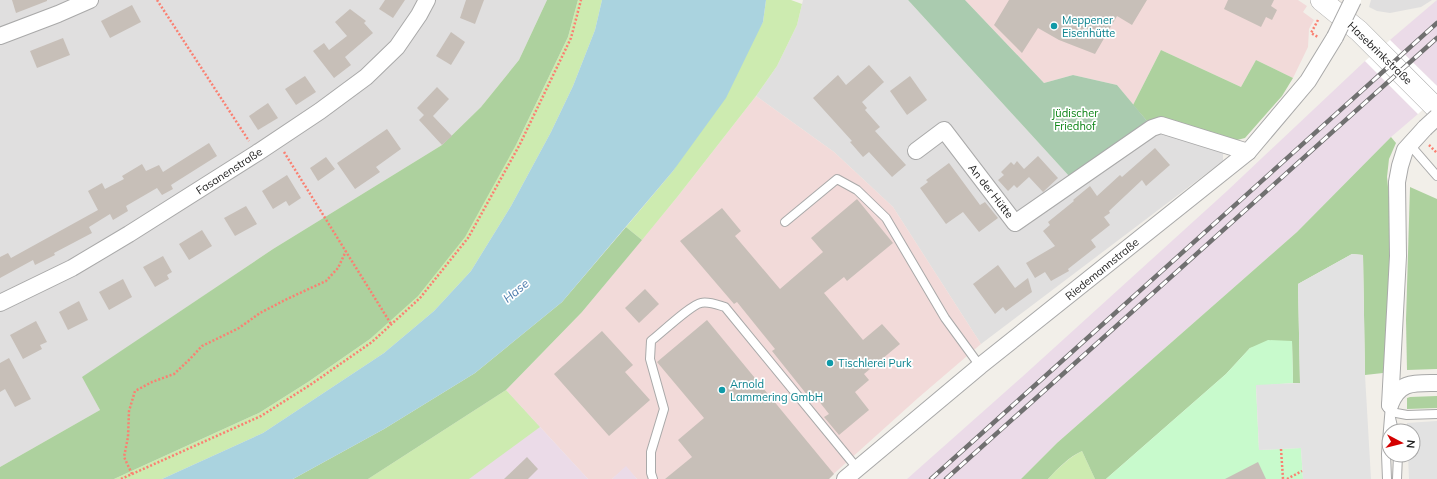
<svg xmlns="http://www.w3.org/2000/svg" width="1437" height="479" viewBox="0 0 1437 479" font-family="Mulish,sans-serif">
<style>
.residential{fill:#e0dfdf}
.commercial{fill:#f2dad9}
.industrial{fill:#ebdbe8}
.grass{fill:#cdebb0}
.forest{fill:#add19e}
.cemetery{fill:#aacbaf}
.park{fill:#c8facc}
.parking{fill:#e2e2e2}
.water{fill:#aad3df}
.pier{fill:#fff}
.building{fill:#c7bfb8}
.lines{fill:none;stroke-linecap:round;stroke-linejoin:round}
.service-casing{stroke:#a9a9a9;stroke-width:10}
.minor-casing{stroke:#a9a9a9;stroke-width:18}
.tertiary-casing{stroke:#a9a9a9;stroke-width:22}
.path{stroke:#fa8072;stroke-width:2.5;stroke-dasharray:2 2;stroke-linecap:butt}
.service{stroke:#fff;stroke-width:8}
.minor{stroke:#fff;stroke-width:16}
.tertiary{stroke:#fff;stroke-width:21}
.rail-casing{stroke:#707070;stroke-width:4.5}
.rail{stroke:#fff;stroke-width:3;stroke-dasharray:9;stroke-linecap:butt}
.minor-bridge-casing{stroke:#a9a9a9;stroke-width:18;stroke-linecap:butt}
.minor-bridge{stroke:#fff;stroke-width:16}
.culture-dot{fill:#0f9aa8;stroke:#fff;stroke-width:1.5}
.labels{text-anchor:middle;stroke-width:3.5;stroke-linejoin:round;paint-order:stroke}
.culture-label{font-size:11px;fill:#0d838f;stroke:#fff;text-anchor:start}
.street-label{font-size:11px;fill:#222;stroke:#fff}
.park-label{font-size:11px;fill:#0c8416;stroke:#fff}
.water-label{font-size:12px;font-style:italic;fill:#4a7aab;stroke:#fff}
</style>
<rect width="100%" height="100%" fill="#f2efe9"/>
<g class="residential">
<path d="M0 0H547L519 60 481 107 442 145 273 249 83 377 100 410 0 467Z"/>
<path d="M803 0H908L1069 176 1152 135 1160 133 1223 152V161L981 344 893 207 834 152 756 96 777 66 797 25Z"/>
<path d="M1371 0H1432L1421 7 1390 13 1377 11 1369 7Z"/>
</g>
<g class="commercial">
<path d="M965 0H1298L1307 6 1303 12 1314 20 1309 29 1308 47 1293 78 1256 60 1241 87 1161 50 1133 105 1117 85 1073 75 1044 83Z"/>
<path d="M756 96 834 152 893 207 981 344 918 398 828 479H637L626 467 612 479H588L506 390 582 312 678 196Z"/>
</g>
<g class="industrial">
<path d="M1437 0V86L1390 40Z"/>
<path d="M1365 61 1418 114 1391 137 1297 232 1057 443 1021 479H907L1022 377 1227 191Z"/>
<path d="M506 390 588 479H368L402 458Z"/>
<path d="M626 466 637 479H612Z"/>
</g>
<g class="grass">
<path d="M578 0H602L595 30 573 86 551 132 511 206 471 271 434 311 384 353 263 433 162 479H114L259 413 308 382 370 339 389 321 517 143 568 37Z"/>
<path d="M766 0H791L802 4 797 25 777 66 756 96 678 196 642 240 626 227 673 171 763 22Z"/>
<path d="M506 390 540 427 469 479H368Z"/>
<path d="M1082 451 1095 479H1048C1058 468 1070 457 1082 451Z"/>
</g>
<g class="forest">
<path d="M547 0H578L568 37 517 143 465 237 418 296 370 339 308 382 259 413 114 479H0V467L100 410 82 377 273 249 442 145 481 107 519 60Z"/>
<path d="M1161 50 1241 87 1256 60 1293 78 1282 96 1245 138 1237 140 1161 117 1147 121 1133 105Z"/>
<path d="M1391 137 1396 143 1389 159 1387 177 1391 217 1390 256 1388 325 1383 373 1365 375 1363 255 1352 254 1298 284 1300 383H1293L1292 341 1250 348 1226 374 1106 479H1095L1082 451C1069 457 1058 468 1048 479H1021L1057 443 1297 232Z"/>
<path d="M1410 187 1437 199V369L1407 370 1406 320Z"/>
<path d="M626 227 642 240 582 312 506 390 368 479H293L384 429 475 373 562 302Z"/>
<path d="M1437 396V408L1407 409V398L1410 397Z"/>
</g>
<path class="cemetery" d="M908 0H965L1044 83 1073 75 1117 85 1147 121 1069 176Z"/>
<path class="park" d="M1268 340 1292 341 1293 383 1256 386 1259 450 1301 448 1303 479H1106L1226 374 1250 348Z"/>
<g class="parking">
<path d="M1352 254 1363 255 1365 375 1371 479H1303L1301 448 1259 450 1256 385 1300 383 1298 284Z"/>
<path d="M1437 421V479H1409L1408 455H1413V431H1407V423Z"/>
</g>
<path class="water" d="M602 0H766L763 22 726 98 673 171 562 302 475 373 384 429 293 479H162L263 433 384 353 434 311 471 271 511 206 551 132 573 86 595 30Z"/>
<path class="pier" d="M1390 40 1437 86V97L1418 114 1365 61Z"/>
<g class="building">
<path d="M12 0H47V1L16 13Z"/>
<path d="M385 0H405L393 18 379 9Z"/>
<path d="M466 0H484L475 24 460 18Z"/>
<path d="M1009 0H1147L1132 25 1117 16 1095 54 1059 40 1038 28 1022 53 994 25Z"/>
<path d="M1228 0H1274L1271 6 1277 10 1272 20 1266 17 1261 27 1224 9Z"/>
<path d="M132 5 141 22 110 38 101 21Z"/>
<path d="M350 9 366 21 364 23 373 33 345 57 351 65 334 78 313 51 324 43 329 50 347 36 335 22Z"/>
<path d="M451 32 465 42 451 65 436 56Z"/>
<path d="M63 38 70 55 37 68 30 51Z"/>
<path d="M869 65 884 82 862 102 867 108 865 110 880 127 875 131 906 165 892 177 869 152 863 157 850 142 852 141 813 98 838 75 846 85Z"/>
<path d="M305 76 316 92 296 105 285 89Z"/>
<path d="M910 76 927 100 907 115 890 91Z"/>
<path d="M437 87 449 99 433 116 452 136 442 145 419 120 424 115 417 108Z"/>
<path d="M268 103 278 118 258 130 249 116Z"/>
<path d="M387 129 401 149 376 167 380 172 355 189 337 163Z"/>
<path d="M209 143 217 156 171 185 173 189 162 195 157 188 126 206 128 211 113 220 110 214 89 227 92 233 54 253 55 255 35 265 33 260 0 278V257L8 253 11 258 98 210 88 191 102 183 105 189 124 179 122 176 142 164 146 171 159 165 163 172Z"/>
<path d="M1155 148 1170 165 1146 186 1142 180 1109 211 1110 213 1104 217 1110 225 1091 240 1096 247 1068 269 1069 271 1051 281 1045 272 1035 278 1026 263 1055 246 1043 231 1050 225 1048 222 1074 201 1073 200 1090 186 1097 196 1120 175 1122 177Z"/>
<path d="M1038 156 1058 178 1043 192 1029 177 1017 188 1014 185 1008 191 998 180 1004 175 1001 172 1011 162 1014 165 1017 161 1024 169Z"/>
<path d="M326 157 335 169 318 181 310 168Z"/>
<path d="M949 163 980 205 985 202 998 218 979 232 963 212 946 224 920 188 928 182 926 180Z"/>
<path d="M287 175 301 198 289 206 286 201 273 209 262 191Z"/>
<path d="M857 199 893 243 847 281 844 277 824 293 863 340 882 324 900 344 864 374 869 380 855 392 869 410 839 435 824 417 829 414 818 400 812 401 772 351 775 349 737 302 734 304 680 241 722 208 741 231 735 236 780 289 823 252 811 238Z"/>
<path d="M246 206 257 224 235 236 224 218Z"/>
<path d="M202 230 212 246 189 260 179 244Z"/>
<path d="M163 256 172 272 167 275 169 279 155 287 143 267Z"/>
<path d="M998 265 1015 288 1028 278 1032 292 1006 311 1003 307 995 314 973 284Z"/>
<path d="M123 279 132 297 109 310 99 292Z"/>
<path d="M645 289 659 304 639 323 625 308Z"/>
<path d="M79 301 88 320 68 330 59 312Z"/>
<path d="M707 320 834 474 829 479H665L692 457 678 440 704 418 657 362Z"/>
<path d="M36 321 47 342 40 345 42 349 23 359 10 335Z"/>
<path d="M602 331 633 365 625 372 650 400 609 436 554 374Z"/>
<path d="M9 358 31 399 15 407 5 389 0 392V363Z"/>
<path d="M527 457 538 469 528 479H504Z"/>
<path d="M1258 462 1266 479H1225Z"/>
</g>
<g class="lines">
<defs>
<g id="service">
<path d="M1410 145 1437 176"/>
<path d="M785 222 837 179 857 190 886 218 945 318 980 366"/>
<path d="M1391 412 1407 415 1437 414"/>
<path d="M1391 418 1394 431"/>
<path d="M653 479 651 473V452L664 409 650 359 651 341C660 334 692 304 701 303 708 301 718 305 725 307L857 468"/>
<path d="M1387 479 1386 454 1390 405"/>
<path d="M1397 479 1398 455"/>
</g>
<g id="minor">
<path d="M0 36 58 14 90 0"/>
<path d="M916 151 944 130 1015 223 1152 128 1161 125 1248 152"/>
<path d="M0 303 72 268 129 234 257 153 320 111 366 77 397 47 419 15 427 0"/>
<path d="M1390 405 1398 256 1397 182 1400 166 1405 150 1425 128"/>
<path d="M1390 405C1399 381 1414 383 1437 383"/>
<path d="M845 479 980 366 1248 152 1308 81 1335 37"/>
</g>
<path id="tertiary" d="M1321 0 1359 31 1437 109"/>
</defs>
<use href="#service" class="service-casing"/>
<use href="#minor" class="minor-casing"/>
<use href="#tertiary" class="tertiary-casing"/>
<g class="path">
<path d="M157 0 249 141"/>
<path d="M1318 20 1311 33 1318 37"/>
<path d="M1429 145 1437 153"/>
<path d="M284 152 391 324"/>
<path d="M1281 449 1283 479"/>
<path d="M132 474 124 457 128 437 129 411 135 391 152 382 174 374 189 360 202 346 239 328 260 313 287 299 326 281 338 268 346 251"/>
<path d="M121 479 261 416 310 385 372 342 420 298 468 238 520 144 571 38 581 0"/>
<path d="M1287 479 1302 471"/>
</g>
<use href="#service" class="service"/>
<use href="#minor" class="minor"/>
<use href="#tertiary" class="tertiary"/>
<defs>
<g id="rail">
<path d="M931 479 1437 23"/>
<path d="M946 479 1437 38"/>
</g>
</defs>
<use href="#rail" class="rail-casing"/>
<use href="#rail" class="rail"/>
<defs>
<g id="minor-bridge">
<path d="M1335 37 1353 0"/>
<path d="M1425 128 1437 117"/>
</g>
</defs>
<use href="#minor-bridge" class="minor-bridge-casing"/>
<use href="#minor-bridge" class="minor-bridge"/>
</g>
<g class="culture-dot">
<circle cx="1054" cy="26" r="4"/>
<circle cx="830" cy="363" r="4"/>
<circle cx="722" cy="390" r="4"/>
</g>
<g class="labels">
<g class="culture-label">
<text x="1062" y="24">Meppener<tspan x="1062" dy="13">Eisenhütte</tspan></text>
<text x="838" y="367">Tischlerei Purk</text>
<text x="730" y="388">Arnold<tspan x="730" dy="13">Lammering GmbH</tspan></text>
</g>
<g class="street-label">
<text transform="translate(1380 53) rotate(44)" y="4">Hasebrinkstraße</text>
<text transform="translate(229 171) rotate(-33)" y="4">Fasanenstraße</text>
<text transform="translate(991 191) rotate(52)" y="4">An der Hütte</text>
<text transform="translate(1102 269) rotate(-39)" y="4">Riedemannstraße</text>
</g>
<g class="park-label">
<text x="1075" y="117">Jüdischer<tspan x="1075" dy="13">Friedhof</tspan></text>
</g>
<g class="water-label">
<text transform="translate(516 291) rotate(-40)" y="4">Hase</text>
</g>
</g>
<g transform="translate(1401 443) rotate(97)"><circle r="19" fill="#ffffff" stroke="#a7a7a7"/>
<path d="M0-3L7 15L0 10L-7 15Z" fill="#d40000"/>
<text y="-6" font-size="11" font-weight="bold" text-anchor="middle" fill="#222222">N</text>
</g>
</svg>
